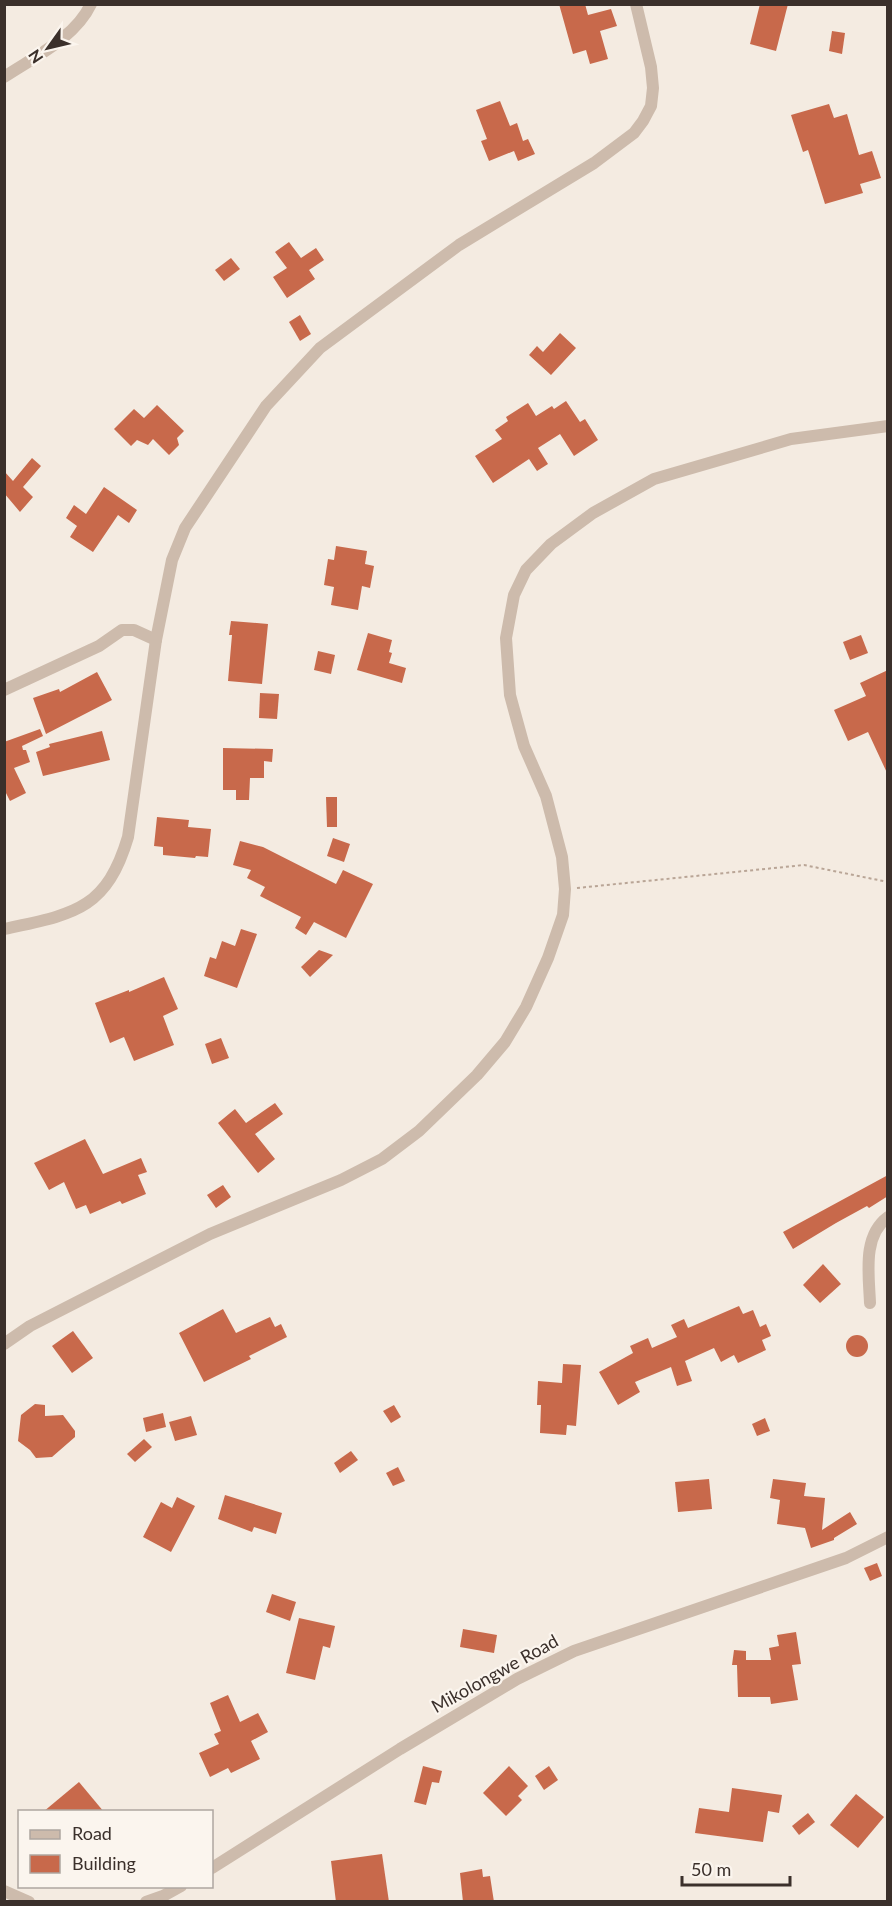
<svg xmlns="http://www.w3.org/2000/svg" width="892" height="1906" viewBox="0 0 892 1906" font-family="Lato,sans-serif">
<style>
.building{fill:#c8694b}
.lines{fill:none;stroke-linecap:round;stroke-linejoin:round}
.path{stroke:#b9a596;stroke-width:2;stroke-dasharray:3 3;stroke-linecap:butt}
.minor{stroke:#cdbbac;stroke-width:12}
.labels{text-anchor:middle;stroke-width:4.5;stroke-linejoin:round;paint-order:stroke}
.street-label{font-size:18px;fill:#3b302b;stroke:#fbf5ee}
</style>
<rect width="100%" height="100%" fill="#f4ebe1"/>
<g class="building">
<path d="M559 4H585L588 15 611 9 617 26 600 31 608 59 590 64 586 50 573 54Z"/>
<path d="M760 4H788L776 51 750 44Z"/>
<path d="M832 31 845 33 842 54 829 51Z"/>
<path d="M500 101 510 126 517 123 523 141 528 139 535 154 518 161 514 151 489 161 481 141 487 139 476 110Z"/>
<path d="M829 104 834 118 847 114 859 155 872 151 881 178 860 184 863 193 825 204 808 150 803 152 791 115Z"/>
<path d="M289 242 301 258 316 248 324 260 309 270 315 279 287 298 273 277 287 268 275 252Z"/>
<path d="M231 258 240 269 224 281 215 270Z"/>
<path d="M300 315 311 334 300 341 289 322Z"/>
<path d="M560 333 576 348 551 375 529 355 537 346 543 352Z"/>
<path d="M566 401 580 422 585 419 598 440 574 456 560 434 538 448 548 464 537 471 529 459 493 483 475 456 502 439 495 430 508 421 506 417 528 403 536 416 552 406 554 409Z"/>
<path d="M157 405 184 431 177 438 179 445 169 455 153 439 148 445 137 440 131 446 114 429 134 409 144 418Z"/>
<path d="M32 458 41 466 23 487 33 497 20 512 4 493V471L13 481Z"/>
<path d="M104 487 137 510 129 523 118 515 93 552 70 537 77 526 66 518 74 505 86 514Z"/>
<path d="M336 546 367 551 365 564 374 566 370 588 362 586 358 610 331 605 334 587 324 585 328 559 334 560Z"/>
<path d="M231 621 268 624 262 684 228 681 232 635H229Z"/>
<path d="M368 633 392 640 389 652 392 653 389 663 406 668 402 683 357 670Z"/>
<path d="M861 635 868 653 850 660 843 642Z"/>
<path d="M318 651 335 655 331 674 314 670Z"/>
<path d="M888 670V775L868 732 848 741 834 710 866 696 860 683Z"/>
<path d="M97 672 112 700 46 734 33 698 59 689 60 692Z"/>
<path d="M260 693 279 694 277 719 259 718Z"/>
<path d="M40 729 43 736 22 746 23 750H26L30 762 14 768 26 793 10 801 4 789V742Z"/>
<path d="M102 731 110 760 43 776 36 752 50 747 49 744Z"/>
<path d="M223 748 273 749 272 762 264 761V778H250L249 800H236V790H223Z"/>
<path d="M326 797H337V827H327Z"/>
<path d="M157 817 189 820 188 827 211 829 208 857 196 856 195 858 163 855V847L154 846Z"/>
<path d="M333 838 350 844 344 862 327 856Z"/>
<path d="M240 841 263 847 336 884 343 870 373 884 346 938 314 922 306 935 295 928 301 917 260 896 265 887 247 878 251 870 233 865Z"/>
<path d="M241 929 257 934 237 988 204 976 210 957 216 959 222 941 235 946Z"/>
<path d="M319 950 333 955 310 977 301 967Z"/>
<path d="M164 977 178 1009 163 1016 174 1045 134 1061 124 1037 110 1043 95 1003 129 990V992Z"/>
<path d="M221 1038 229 1058 212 1064 205 1044Z"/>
<path d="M275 1103 283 1114 255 1134 275 1159 258 1173 218 1123 235 1109 246 1123Z"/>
<path d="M85 1139 103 1174 141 1158 147 1172 138 1175 146 1194 122 1204 120 1201 90 1214 86 1205 76 1209 64 1182 49 1190 34 1163Z"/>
<path d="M888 1175V1196L869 1208 867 1206 836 1223 793 1249 783 1232Z"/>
<path d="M223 1185 231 1197 216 1208 207 1195Z"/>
<path d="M823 1264 841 1284 820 1303 803 1285Z"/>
<path d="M739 1306 743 1314 753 1310 760 1327 766 1324 771 1336 762 1340 766 1350 738 1363 734 1355 721 1362 714 1348 685 1361 692 1381 677 1386 671 1367 635 1382 640 1392 618 1405 599 1372 633 1353 630 1346 648 1338 652 1348 677 1337 671 1325 684 1319 688 1328Z"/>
<path d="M223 1309 236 1333 270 1317 275 1327 281 1324 287 1337 249 1356 251 1359 204 1382 179 1333Z"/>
<path d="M73 1331 93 1358 72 1373 52 1346Z"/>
<circle cx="857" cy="1346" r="11"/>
<path d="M563 1364 581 1365 576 1426 567 1425 566 1435 540 1433 541 1405H537L538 1381 562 1383Z"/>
<path d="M35 1404 45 1405V1416L63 1415 75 1431V1437L52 1457 36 1458 30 1450 18 1441 21 1415Z"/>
<path d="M394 1405 401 1417 391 1423 383 1411Z"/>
<path d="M163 1413 166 1427 146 1432 143 1418Z"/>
<path d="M191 1416 197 1435 175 1441 169 1422Z"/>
<path d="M765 1418 770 1431 757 1436 752 1424Z"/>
<path d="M144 1439 152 1447 135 1462 127 1454Z"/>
<path d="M351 1451 358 1460 340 1473 334 1463Z"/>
<path d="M398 1467 405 1481 393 1486 386 1473Z"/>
<path d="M709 1479 712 1509 678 1512 675 1482Z"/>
<path d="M773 1479 806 1483 804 1496 825 1498 822 1530 850 1512 857 1524 834 1538V1540L811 1548 805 1528 777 1524 780 1500 770 1498Z"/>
<path d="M225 1495 282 1513 276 1534 254 1527 252 1532 218 1519Z"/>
<path d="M177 1497 195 1506 171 1552 143 1537 161 1502 172 1508Z"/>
<path d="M877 1563 882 1576 870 1581 864 1568Z"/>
<path d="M272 1594 296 1602 290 1621 266 1612Z"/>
<path d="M299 1618 335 1626 330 1648 323 1646 315 1680 286 1673Z"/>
<path d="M463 1629 497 1635 494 1653 460 1647Z"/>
<path d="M796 1632 801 1664 792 1665 798 1700 771 1704 770 1697H738L737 1665H732L734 1650 746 1651V1660H771L769 1648 779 1646 777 1635Z"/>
<path d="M228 1695 240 1722 258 1713 268 1732 251 1741 260 1759 231 1773 228 1768 210 1777 199 1753 219 1744 214 1734 221 1731 210 1703Z"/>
<path d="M423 1766 442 1771 439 1783 432 1782 426 1805 414 1802Z"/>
<path d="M509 1766 528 1786 518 1796 522 1800 506 1816 483 1793Z"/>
<path d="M549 1766 558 1780 544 1790 535 1776Z"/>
<path d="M79 1782 104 1812H43Z"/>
<path d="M732 1788 782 1795 779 1813 768 1811 763 1842 695 1833 699 1808 729 1812Z"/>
<path d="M856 1794 884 1817 858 1848 830 1825Z"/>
<path d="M808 1813 815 1822 799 1835 792 1826Z"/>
<path d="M382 1854 389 1902H336L331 1861Z"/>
<path d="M482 1869 483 1877 490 1876 494 1902H463L460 1873Z"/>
</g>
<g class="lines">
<path class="path" d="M577 888 804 865 888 882"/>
<g class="minor">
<path d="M4 77C34 57 75 38 91 4"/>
<path d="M4 690 99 646 122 630H134L156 640"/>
<path d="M4 929C73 914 106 911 128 837L156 640 172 560 185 528 266 406 320 348 459 245 594 163 634 133 643 121 651 106 653 88 651 67 636 4"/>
<path d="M870 1303C869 1275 862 1236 888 1217"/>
<path d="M4 1344 30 1326 210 1234 341 1180 382 1159 419 1131 477 1075 505 1042 526 1007 548 958 563 915 565 889 562 857 546 796 524 746 510 695 506 638 514 595 526 570 551 544 593 513 654 479 791 439 888 426"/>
<path d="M212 1868 400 1749 517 1679 574 1651 846 1558 888 1537"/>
<path d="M4 1891 29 1902"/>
<path d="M146 1902 163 1896 181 1886"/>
</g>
</g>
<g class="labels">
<g class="street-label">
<text transform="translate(495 1674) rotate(-29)" y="6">Mikolongwe Road</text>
</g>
</g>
<rect width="892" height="1906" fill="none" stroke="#3b302b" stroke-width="12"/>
<rect x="18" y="1810" width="195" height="78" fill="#fbf5ee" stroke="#aea6a0" stroke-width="1.5"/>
<rect x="30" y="1830" width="30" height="9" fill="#cdbbac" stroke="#aea6a0" stroke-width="1.5"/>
<text x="72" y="1840" font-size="18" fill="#3b302b">Road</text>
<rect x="30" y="1855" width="30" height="18" fill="#c8694b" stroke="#aea6a0" stroke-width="1.5"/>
<text x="72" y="1870" font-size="18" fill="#3b302b">Building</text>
<g transform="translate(48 48) rotate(236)" stroke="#fbf5ee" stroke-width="4.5" paint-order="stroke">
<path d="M0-4.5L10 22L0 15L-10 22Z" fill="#3b302b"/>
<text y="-9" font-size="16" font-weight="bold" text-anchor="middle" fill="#3b302b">N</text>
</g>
<path d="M682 1876v9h108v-9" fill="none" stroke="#3b302b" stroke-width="3"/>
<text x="691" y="1876" font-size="18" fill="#3b302b" stroke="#fbf5ee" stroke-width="4.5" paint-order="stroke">50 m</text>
</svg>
